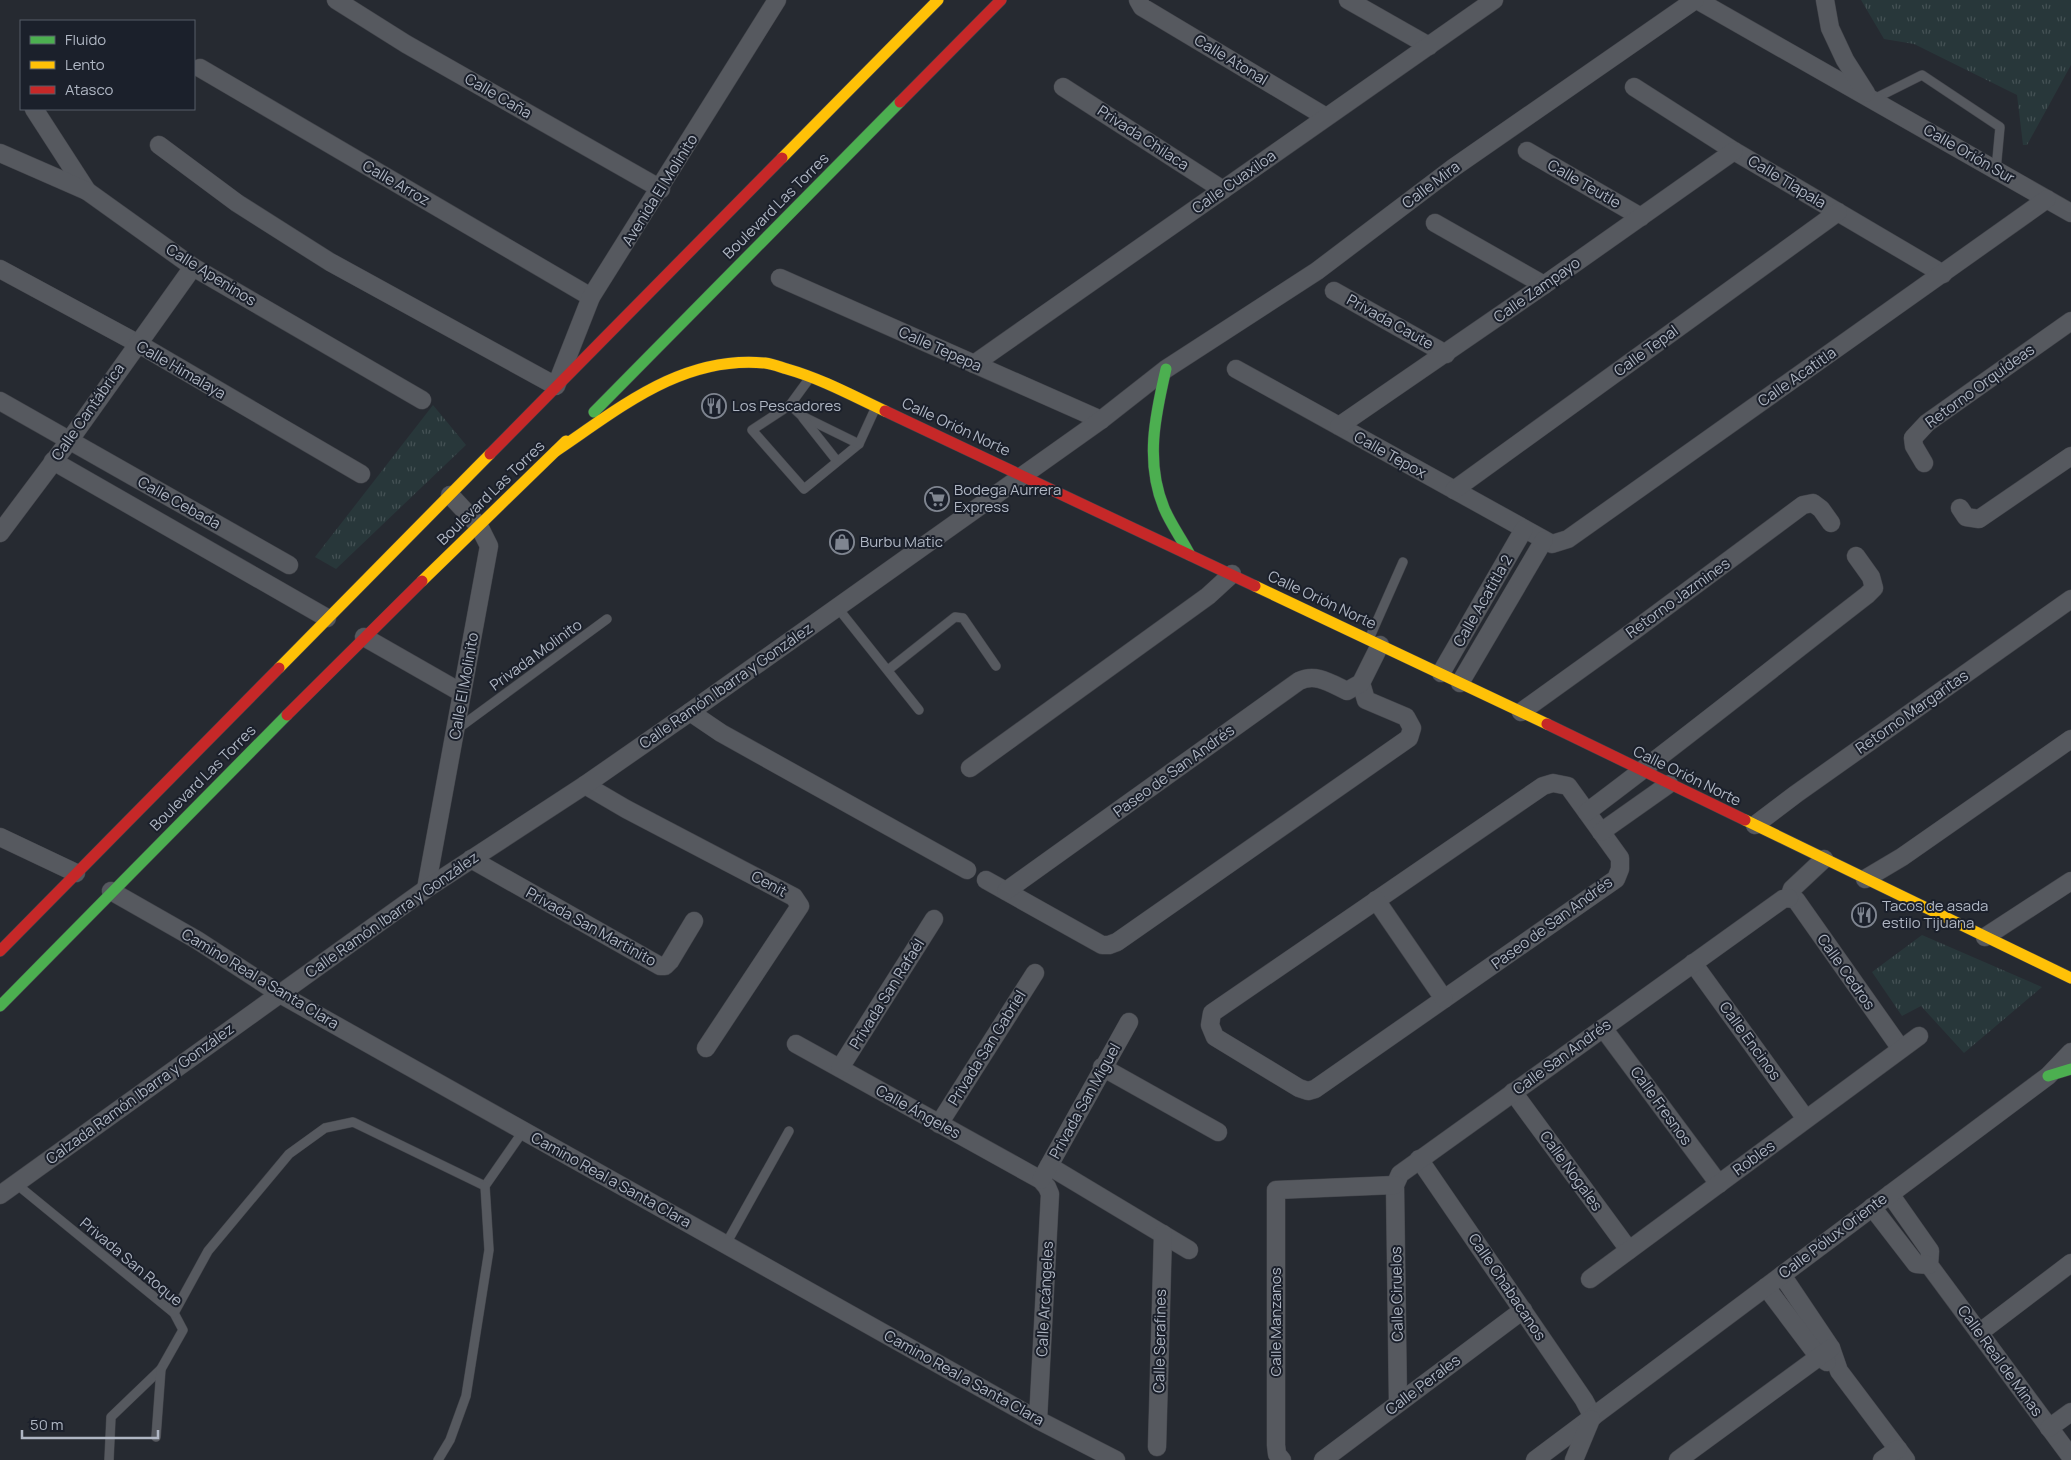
<svg xmlns="http://www.w3.org/2000/svg" width="2071" height="1460" viewBox="0 0 2071 1460" font-family="Manrope,sans-serif">
<style>
.grass{fill:url(#grass-tufts)}
.lines{fill:none;stroke-linecap:round;stroke-linejoin:round}
.lane-casing{stroke:#42444a;stroke-width:10}
.street-casing{stroke:#42444a;stroke-width:19}
.fast-casing{stroke:#42444a;stroke-width:12}
.slow-casing{stroke:#42444a;stroke-width:12}
.jam-casing{stroke:#42444a;stroke-width:12}
.lane{stroke:#56595f;stroke-width:9}
.street{stroke:#56595f;stroke-width:18}
.fast{stroke:#4caf50;stroke-width:11}
.slow{stroke:#ffc107;stroke-width:11}
.jam{stroke:#c62828;stroke-width:11}
.labels{text-anchor:middle;stroke-width:4;stroke-linejoin:round;paint-order:stroke}
.street-label{font-size:15px;fill:#afb6c3;stroke:#1b202b}
.poi-label{font-size:15px;fill:#afb6c3;stroke:#1b202b;text-anchor:start}
</style>
<defs>
<pattern id="grass-tufts" width="24" height="20" patternUnits="userSpaceOnUse" patternTransform="scale(1.25)"><rect width="24" height="20" fill="#28373a"/><path d="M3 7l-1-3M5 7V3M7 7l1-3M15 17l-1-3M17 17v-4M19 17l1-3" fill="none" stroke="#455255"/></pattern>
</defs>
<rect width="100%" height="100%" fill="#262a31"/>
<g class="grass">
<path d="M1861 0H2071V65L2027 145H2023L2017 95 1914 44 1884 39Z"/>
<path d="M433 405 466 445 336 569 315 557Z"/>
<path d="M1922 935 2042 987 1964 1053 1921 1006 1902 1016 1872 972Z"/>
</g>
<g class="lines">
<defs>
<g id="lane">
<path d="M1874 99 1922 75 2000 127 1996 170"/>
<path d="M809 379 790 405 752 430 804 489 859 444 875 409"/>
<path d="M790 405 802 416 859 444"/>
<path d="M803 418 837 461"/>
<path d="M837 607 919 710"/>
<path d="M1369 639 1403 562"/>
<path d="M888 670 955 617 963 618 996 666"/>
<path d="M456 730 607 619"/>
<path d="M15 1183 174 1313 183 1330 161 1369 111 1417 109 1460"/>
<path d="M726 1244 789 1131"/>
<path d="M174 1313 208 1251 289 1154 325 1128 353 1122 485 1186 524 1130"/>
<path d="M156 1437 161 1369"/>
<path d="M438 1460 450 1440 466 1396 489 1250 485 1186"/>
</g>
<g id="street">
<path d="M336 0 406 44 661 189"/>
<path d="M1138 0 1142 7 1326 117"/>
<path d="M1348 0 1429 46"/>
<path d="M1697 0 2071 213"/>
<path d="M1825 0 1830 28 1845 60 1866 93"/>
<path d="M200 68 591 297"/>
<path d="M1063 87 1223 190"/>
<path d="M1634 87 1734 151 1943 274"/>
<path d="M34 109 87 191"/>
<path d="M159 145 237 203 330 262 556 386 591 297 777 0"/>
<path d="M1527 151 1641 217"/>
<path d="M0 153 87 191 193 267 422 400"/>
<path d="M1435 223 1544 285"/>
<path d="M0 269 137 343 361 474"/>
<path d="M780 278 1101 420"/>
<path d="M1334 291 1446 354"/>
<path d="M974 364 1494 0"/>
<path d="M1236 369 1552 544 1568 539 2047 199"/>
<path d="M0 401 289 565"/>
<path d="M1339 426 1544 285 1734 151"/>
<path d="M53 461 327 618"/>
<path d="M1924 463 1914 446 1913 438 1927 423 2071 321"/>
<path d="M1454 490 1838 212"/>
<path d="M1960 508 1966 517 1979 519 2071 456"/>
<path d="M0 533 69 441 193 267"/>
<path d="M364 637 462 693"/>
<path d="M1441 673 1524 529"/>
<path d="M1460 683 1544 540"/>
<path d="M690 712 721 733 967 870"/>
<path d="M1521 712 1635 630 1803 505 1813 503 1821 509 1831 523"/>
<path d="M970 768 1208 596 1232 574"/>
<path d="M1553 783 1568 786 1620 858V869L1616 879 1315 1089 1308 1091 1299 1088 1215 1037 1210 1025 1212 1013 1543 786Z"/>
<path d="M585 785 626 809 794 897 800 906 706 1048"/>
<path d="M1587 812C1682 741 1774 667 1867 595L1874 588 1871 577 1856 556"/>
<path d="M1755 825 1796 794 2071 599"/>
<path d="M1601 832 1669 784"/>
<path d="M0 837 76 873"/>
<path d="M471 859 660 966H665L670 961 694 921"/>
<path d="M1865 879 1902 857 2071 739"/>
<path d="M986 880 1102 945H1109L1117 942 1409 738 1412 728 1406 717 1366 700 1361 683"/>
<path d="M426 889 489 546 479 526 450 495"/>
<path d="M111 891 197 940 280 994 1038 1420 1116 1460"/>
<path d="M1006 891 1299 681C1316 673 1330 683 1347 691L1361 683 1380 645"/>
<path d="M1789 898 1796 900 1901 1049"/>
<path d="M1789 898 1792 889 1824 859"/>
<path d="M1376 900 1444 999"/>
<path d="M1985 937 2071 881"/>
<path d="M1693 963 1806 1119"/>
<path d="M1603 1028 1719 1184"/>
<path d="M796 1044 1041 1180 1047 1187 1050 1194 1038 1420"/>
<path d="M1102 1067 1218 1132"/>
<path d="M840 1068 934 919"/>
<path d="M1513 1092 1629 1250"/>
<path d="M939 1124 1035 973"/>
<path d="M1419 1159 1584 1400 1593 1417"/>
<path d="M1049 1166 1189 1250"/>
<path d="M1041 1180 1129 1022"/>
<path d="M1890 1194 1930 1251 1929 1265 2071 1457"/>
<path d="M0 1195 426 889 585 785 690 712 1101 420 1166 369 1317 271 1453 168 1695 0"/>
<path d="M1872 1207 1916 1264 1929 1265"/>
<path d="M1782 1275 1831 1348 1839 1371 1906 1460"/>
<path d="M1590 1279 1919 1036"/>
<path d="M1766 1287 1818 1356 1827 1362"/>
<path d="M1979 1333 2071 1263"/>
<path d="M1398 1403 1395 1185 1400 1174 1783 899 1789 898"/>
<path d="M2049 1428 2071 1412"/>
<path d="M1157 1447 1163 1234"/>
<path d="M1282 1460 1277 1454 1276 1445V1190L1395 1185"/>
<path d="M1323 1460 1523 1310"/>
<path d="M1535 1460 2048 1076 2071 1052"/>
<path d="M1574 1460 1591 1419"/>
<path d="M1678 1460 1831 1348"/>
<path d="M1882 1460 1898 1449"/>
</g>
<g id="fast">
<path d="M1166 369C1155 416 1145 462 1164 508 1171 525 1182 539 1190 555"/>
<path d="M594 412 900 102"/>
<path d="M0 1006 287 715"/>
<path d="M2048 1076 2071 1069"/>
</g>
<g id="slow">
<path d="M782 158 938 0"/>
<path d="M556 451C620 408 682 355 765 363 773 364 780 367 787 369 822 379 853 396 885 411"/>
<path d="M422 581 566 441"/>
<path d="M1255 586 1547 724"/>
<path d="M279 668 490 454"/>
<path d="M1745 820 2071 978"/>
</g>
<g id="jam">
<path d="M900 102 1001 0"/>
<path d="M885 411 1255 586"/>
<path d="M490 454 782 158"/>
<path d="M287 715 422 581"/>
<path d="M1547 724 1745 820"/>
<path d="M0 951 279 668"/>
</g>
</defs>
<use href="#lane" class="lane-casing"/>
<use href="#street" class="street-casing"/>
<use href="#fast" class="fast-casing"/>
<use href="#slow" class="slow-casing"/>
<use href="#jam" class="jam-casing"/>
<use href="#lane" class="lane"/>
<use href="#street" class="street"/>
<use href="#fast" class="fast"/>
<use href="#slow" class="slow"/>
<use href="#jam" class="jam"/>
</g>
<defs>
<symbol id="restaurant-ring" viewBox="-11 -11 22 22"><circle r="9.5" fill="#1b202b" stroke="#7f8590" stroke-width="1.5"/><path d="M-5-6h1v4h1v-4h1v4h1v-4h1v5L-1.5 .5V6h-2V.5L-5-1ZM5-6V6H3V1.5H1.5Q1.5-4 5-6Z" fill="#7f8590"/></symbol>
<symbol id="supermarket-ring" viewBox="-11 -11 22 22"><circle r="9.5" fill="#1b202b" stroke="#7f8590" stroke-width="1.5"/><path d="M-6-5.5h2.5l.6 2H6L4.5 2H-2.5L-4.4-4H-6ZM-1.5 3.2a1.3 1.3 0 1 0 .1 0ZM3 3.2a1.3 1.3 0 1 0 .1 0Z" fill="#7f8590"/></symbol>
<symbol id="shop-ring" viewBox="-11 -11 22 22"><circle r="9.5" fill="#1b202b" stroke="#7f8590" stroke-width="1.5"/><path d="M-5-2.5h2.3a2.7 3.5 0 0 1 5.4 0H5L5.5 6h-11ZM-1.5-2.5h3a1.5 2.3 0 0 0-3 0Z" fill="#7f8590"/></symbol>
</defs>
<g fill-rule="evenodd">
<use href="#restaurant-ring" x="700" y="392" width="28" height="28"/>
<use href="#supermarket-ring" x="923" y="485" width="28" height="28"/>
<use href="#shop-ring" x="828" y="528" width="28" height="28"/>
<use href="#restaurant-ring" x="1850" y="901" width="28" height="28"/>
</g>
<g class="labels">
<g class="street-label">
<text transform="translate(1231 60) rotate(31)" y="5">Calle Atonal</text>
<text transform="translate(498 96) rotate(30)" y="5">Calle Caña</text>
<text transform="translate(1143 138) rotate(33)" y="5">Privada Chilaca</text>
<text transform="translate(1969 154) rotate(30)" y="5">Calle Orión Sur</text>
<text transform="translate(1234 182) rotate(-35)" y="5">Calle Cuaxiloa</text>
<text transform="translate(1787 182) rotate(31)" y="5">Calle Tlapala</text>
<text transform="translate(396 183) rotate(30)" y="5">Calle Arroz</text>
<text transform="translate(1584 184) rotate(30)" y="5">Calle Teutle</text>
<text transform="translate(1431 185) rotate(-37)" y="5">Calle Mira</text>
<text transform="translate(660 190) rotate(-58)" y="5">Avenida El Molinito</text>
<text transform="translate(776 206) rotate(-45)" y="5">Boulevard Las Torres</text>
<text transform="translate(211 275) rotate(32)" y="5">Calle Apeninos</text>
<text transform="translate(1537 290) rotate(-35)" y="5">Calle Zampayo</text>
<text transform="translate(1390 322) rotate(29)" y="5">Privada Caute</text>
<text transform="translate(940 349) rotate(24)" y="5">Calle Tepepa</text>
<text transform="translate(1646 351) rotate(-36)" y="5">Calle Tepal</text>
<text transform="translate(181 370) rotate(30)" y="5">Calle Himalaya</text>
<text transform="translate(1797 377) rotate(-35)" y="5">Calle Acatitla</text>
<text transform="translate(1980 386) rotate(-36)" y="5">Retorno Orquídeas</text>
<text transform="translate(88 412) rotate(-55)" y="5">Calle Cantábrica</text>
<text transform="translate(956 427) rotate(25)" y="5">Calle Orión Norte</text>
<text transform="translate(1390 455) rotate(29)" y="5">Calle Tepox</text>
<text transform="translate(491 493) rotate(-44)" y="5">Boulevard Las Torres</text>
<text transform="translate(179 503) rotate(29)" y="5">Calle Cebada</text>
<text transform="translate(1678 598) rotate(-36)" y="5">Retorno Jazmines</text>
<text transform="translate(1322 600) rotate(25)" y="5">Calle Orión Norte</text>
<text transform="translate(1483 601) rotate(-60)" y="5">Calle Acatitla 2</text>
<text transform="translate(536 655) rotate(-36)" y="5">Privada Molinito</text>
<text transform="translate(464 686) rotate(-80)" y="5">Calle El Molinito</text>
<text transform="translate(726 686) rotate(-35)" y="5">Calle Ramón Ibarra y González</text>
<text transform="translate(1912 712) rotate(-35)" y="5">Retorno Margaritas</text>
<text transform="translate(1174 771) rotate(-36)" y="5">Paseo de San Andrés</text>
<text transform="translate(1687 776) rotate(26)" y="5">Calle Orión Norte</text>
<text transform="translate(203 778) rotate(-45)" y="5">Boulevard Las Torres</text>
<text transform="translate(769 884) rotate(28)" y="5">Cenit</text>
<text transform="translate(392 915) rotate(-35)" y="5">Calle Ramón Ibarra y González</text>
<text transform="translate(1552 923) rotate(-36)" y="5">Paseo de San Andrés</text>
<text transform="translate(591 927) rotate(29)" y="5">Privada San Martinito</text>
<text transform="translate(1846 972) rotate(55)" y="5">Calle Cedros</text>
<text transform="translate(260 979) rotate(31)" y="5">Camino Real a Santa Clara</text>
<text transform="translate(887 994) rotate(-58)" y="5">Privada San Rafaél</text>
<text transform="translate(1750 1041) rotate(54)" y="5">Calle Encinos</text>
<text transform="translate(987 1048) rotate(-58)" y="5">Privada San Gabriel</text>
<text transform="translate(1562 1057) rotate(-36)" y="5">Calle San Andrés</text>
<text transform="translate(140 1094) rotate(-36)" y="5">Calzada Ramón Ibarra y González</text>
<text transform="translate(1085 1101) rotate(-61)" y="5">Privada San Miguel</text>
<text transform="translate(1661 1106) rotate(54)" y="5">Calle Fresnos</text>
<text transform="translate(918 1112) rotate(29)" y="5">Calle Ángeles</text>
<text transform="translate(1754 1158) rotate(-36)" y="5">Robles</text>
<text transform="translate(1571 1171) rotate(54)" y="5">Calle Nogales</text>
<text transform="translate(611 1180) rotate(29)" y="5">Camino Real a Santa Clara</text>
<text transform="translate(1833 1236) rotate(-37)" y="5">Calle Pólux Oriente</text>
<text transform="translate(131 1262) rotate(40)" y="5">Privada San Roque</text>
<text transform="translate(1507 1287) rotate(56)" y="5">Calle Chabacanos</text>
<text transform="translate(1397 1294) rotate(-91)" y="5">Calle Ciruelos</text>
<text transform="translate(1045 1299) rotate(-87)" y="5">Calle Arcángeles</text>
<text transform="translate(1276 1322) rotate(-90)" y="5">Calle Manzanos</text>
<text transform="translate(1160 1341) rotate(-89)" y="5">Calle Serafines</text>
<text transform="translate(2000 1361) rotate(54)" y="5">Calle Real de Minas</text>
<text transform="translate(964 1378) rotate(29)" y="5">Camino Real a Santa Clara</text>
<text transform="translate(1423 1385) rotate(-37)" y="5">Calle Perales</text>
</g>
<g class="poi-label">
<text x="732" y="411">Los Pescadores</text>
<text x="954" y="495">Bodega Aurrera<tspan x="954" dy="17">Express</tspan></text>
<text x="860" y="547">Burbu Matic</text>
<text x="1882" y="911">Tacos de asada<tspan x="1882" dy="17">estilo Tijuana</tspan></text>
</g>
</g>
<rect x="20" y="20" width="175" height="90" fill="#1b202b" stroke="#565c68"/>
<rect x="30" y="36" width="25" height="8" fill="#4caf50" stroke="#565c68"/>
<text x="65" y="45" font-size="15" fill="#afb6c3">Fluido</text>
<rect x="30" y="61" width="25" height="8" fill="#ffc107" stroke="#565c68"/>
<text x="65" y="70" font-size="15" fill="#afb6c3">Lento</text>
<rect x="30" y="86" width="25" height="8" fill="#c62828" stroke="#565c68"/>
<text x="65" y="95" font-size="15" fill="#afb6c3">Atasco</text>
<path d="M22 1430v8h136v-8" fill="none" stroke="#afb6c3" stroke-width="2.5"/>
<text x="30" y="1430" font-size="15" fill="#afb6c3" stroke="#1b202b" stroke-width="4" paint-order="stroke">50 m</text>
</svg>
